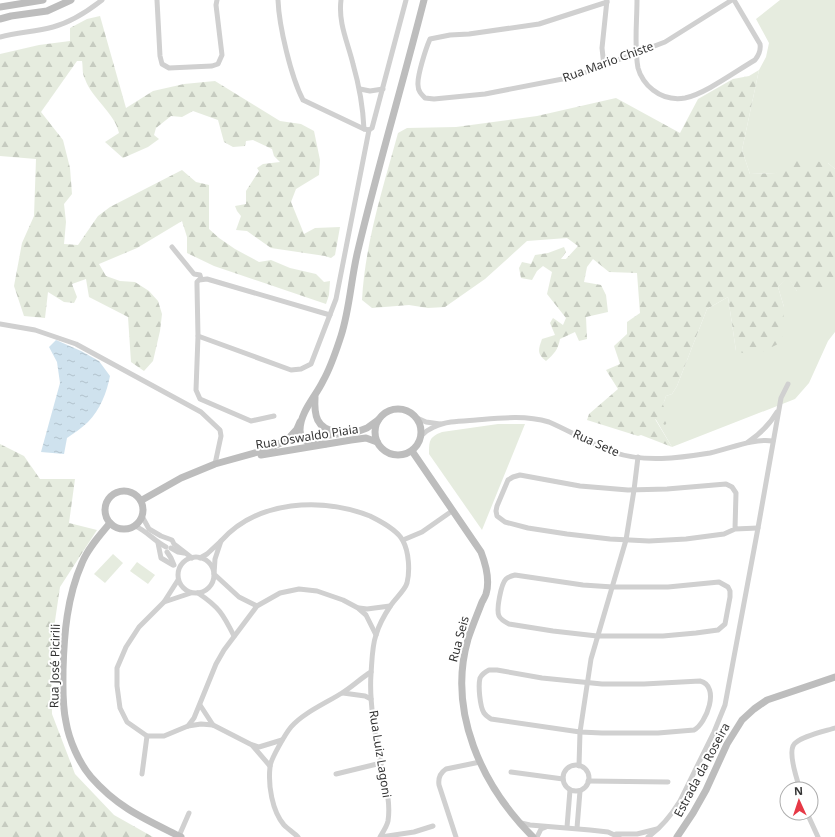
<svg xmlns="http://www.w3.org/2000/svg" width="835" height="837" viewBox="0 0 835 837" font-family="'Noto Sans',sans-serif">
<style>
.grass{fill:#e6ecdf}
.forest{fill:url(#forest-firs)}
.water{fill:url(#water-ripples)}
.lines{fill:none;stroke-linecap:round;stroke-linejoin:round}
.street{stroke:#d0d0d0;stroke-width:5}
.secondary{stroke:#bdbdbd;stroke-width:7}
.labels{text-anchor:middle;stroke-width:4;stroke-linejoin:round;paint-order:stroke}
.street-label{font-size:12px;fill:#333;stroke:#fff}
</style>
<defs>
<pattern id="forest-firs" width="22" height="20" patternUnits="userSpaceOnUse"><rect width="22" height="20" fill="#e6ecdf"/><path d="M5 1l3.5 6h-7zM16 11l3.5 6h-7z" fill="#c6cbc0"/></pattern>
<pattern id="water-ripples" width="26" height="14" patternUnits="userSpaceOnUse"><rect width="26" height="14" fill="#cfe2ee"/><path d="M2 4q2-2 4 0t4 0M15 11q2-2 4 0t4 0" fill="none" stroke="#b2c2cd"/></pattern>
</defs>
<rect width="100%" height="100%" fill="#fff"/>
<g class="grass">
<path d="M780 0H835V169L828 163 776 173 750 174 742 150 759 70 766 57 769 43 756 19Z"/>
<path d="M788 277 797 291H835V332L828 341 809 383 795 399 672 447 655 418 663 405 666 396 672 394 677 386 707 309 728 297 736 351 784 307 778 287Z"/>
<path d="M498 424H525L482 530 429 454C429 441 429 437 442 432Z"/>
<path d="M113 554 123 563 105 583 94 574Z"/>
<path d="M137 562 155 575 148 584 130 571Z"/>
</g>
<g class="forest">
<path d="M100 16 126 108 153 91 184 84 215 81 280 121 301 124 314 131 320 160 319 175 296 189 291 202 304 234 315 228 340 227 335 255 331 258 325 256 271 248 247 231 236 230 241 216 237 211 235 206 246 204V191L259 171 257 168 263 164 280 162 274 156 272 149 253 140 246 141 245 146 233 147 224 142 218 120 193 111 182 117 171 116 156 128 154 135 159 139 148 147 123 158 105 142 119 133C115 113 92 99 85 79 82 74 83 66 82 61H77L41 112 63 140 70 168 72 194 64 204 66 222 64 244 78 245 98 216 110 207 182 170 196 182 209 185V229L219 238 235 249 259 262 271 260 290 268 316 274 324 282 330 281 329 295 326 304 214 266 187 253V237L182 221 137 248 99 264 106 276 120 281 135 282 149 291 158 301 162 314 160 331 153 361 144 371 131 362 128 317 89 297 86 279 72 284 77 297 74 303 64 302 48 292 45 318 24 316 14 286 22 243 34 216 36 159 0 156V54L39 45 70 41V28L87 19Z"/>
<path d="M759 70 742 150 750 174 776 173 789 157 828 163 835 169V291H797L788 278 778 287 784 307 782 342 754 356 736 351 728 297 707 309 677 386 672 394 666 396 663 405 670 419 665 425 655 419 672 447 641 435 638 436 587 420 589 414 618 389 606 370 620 364 614 346 627 334V322L640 313 637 273 609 272 593 259 587 267 584 282 601 285 606 295 608 312 586 317 587 339 579 341 575 332 560 339C558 350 554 354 546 361 537 354 538 350 542 339L555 335 550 323 553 318 563 325 566 318 547 294 552 272 543 266 537 271 532 280 521 278 519 268 522 262 531 264 535 255 548 253 564 247 566 252 561 259H566L578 246 567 238 527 241 485 279 445 307 428 308 409 305 372 308 362 300C365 243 383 188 398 133L407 128 456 127 537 116 616 98 680 133 698 99 733 79 749 76Z"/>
<path d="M0 444 24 456 40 479H75L69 523 97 530 60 587 51 648 52 714 75 774 114 815 153 837H0Z"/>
</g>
<path class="water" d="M56 340 81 351 99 361 110 376C107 392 100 410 88 422 82 428 74 433 67 438L64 454 41 452 60 383 57 362 49 347Z"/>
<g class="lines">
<g class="street">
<path d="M157 0 160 56 162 64 169 68 212 66 218 64 222 55 216 5 217 0"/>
<path d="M278 0C279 26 291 77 303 100L364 129 369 130 372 128 406 0"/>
<path d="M341 0C338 23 348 43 353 64 359 85 363 107 364 129"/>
<path d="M637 0C637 22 634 46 638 68 640 76 646 85 653 90 662 97 673 100 685 98 705 94 736 71 755 60 759 55 761 50 760 44L734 0"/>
<path d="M607 2 539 24 469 34 450 35 430 39C426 48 417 76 418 85 418 91 421 94 425 98L434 99 485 94 573 77 665 42 732 0"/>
<path d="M0 37C17 32 35 32 53 27 71 22 88 11 102 0"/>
<path d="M604 66 602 48 607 0"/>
<path d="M360 89 370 91 383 89"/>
<path d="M172 247 194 274 200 275 201 279"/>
<path d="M0 324 35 330 76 344 201 412 220 430 221 436 215 464"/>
<path d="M198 336 197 286V282L199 280 207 279 330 315"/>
<path d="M274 416 251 421 200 399 196 390 198 336 291 370 301 369 311 364 336 299 369 130"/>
<path d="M417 418 426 422 440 424"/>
<path d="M421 436C425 432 429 429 434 427 446 421 462 421 476 420 500 418 525 415 549 422 570 431 591 444 613 452 644 463 679 458 710 453 730 449 752 438 773 441"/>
<path d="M748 442C760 434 770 424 777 412"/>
<path d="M143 518 149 529 161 536 172 540 174 544 192 558"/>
<path d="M135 526C147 531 154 541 166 547"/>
<path d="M735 529 736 493 732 487 726 484 667 489 628 490 580 486 520 475 513 477 508 480 497 506 496 511 497 516 505 522 528 528 567 534 610 539 649 541 686 539 724 534 735 529 758 528"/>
<path d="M403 540 422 532 452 511"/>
<path d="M221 541C258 500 321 497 370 516 380 521 398 530 403 541 409 552 410 571 407 583 405 590 396 598 391 605 385 614 379 624 376 635 372 646 372 661 371 674 369 701 375 736 381 764 385 782 391 802 388 821 387 826 383 832 380 837"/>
<path d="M158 543 161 558 173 565"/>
<path d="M171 548 178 552 184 553"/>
<path d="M167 552 171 558 174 565"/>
<circle cx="196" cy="575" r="18"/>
<path d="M200 558 207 554 221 541 215 559 214 574 239 597 257 606"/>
<path d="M515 575 583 585 613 587H668L719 582 728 587 730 591V597L725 624 718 630 696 633 663 636H597L553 631 509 624C505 622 501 620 499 616 496 610 501 584 506 579 508 577 511 576 515 575Z"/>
<path d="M178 580 164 602 191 593"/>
<path d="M198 593C219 607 223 614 234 636"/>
<path d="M164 602 139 627 126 647 117 668V686L120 708 127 722 147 736H164L188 726 201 724 213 725 252 745 270 766"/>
<path d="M359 608 367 609 390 606"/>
<path d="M489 670H497L542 678 602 684H644L700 681C721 686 706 724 694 730L658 733H602L580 732 491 719C488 717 486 716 484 713 480 707 478 686 480 678 482 674 485 672 489 670Z"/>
<path d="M343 693 365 696 371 699"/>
<path d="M200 705 213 725"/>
<path d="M188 726 194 718 216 664 224 650 257 606 280 593 299 589 317 591 343 600 358 608 366 615 376 635"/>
<path d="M253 745 259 747 282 740"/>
<circle cx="576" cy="778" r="13"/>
<path d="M579 766 580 732 591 659 626 540 634 490 638 457"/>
<path d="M511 772 563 779"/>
<path d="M142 774 147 736"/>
<path d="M336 774 381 763"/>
<path d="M588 781 668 782"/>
<path d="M800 789C797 780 789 755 793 746 797 737 826 731 835 728"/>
<path d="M807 813 818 837"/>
<path d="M521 823 530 825 590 830 608 832 619 837"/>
<path d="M567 827 570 790"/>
<path d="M577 828 580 791"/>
<path d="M616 834H637L657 829"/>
<path d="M179 836 189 813"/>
<path d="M298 837C294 833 288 829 284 825 272 811 268 785 270 767 270 760 286 733 291 727 303 713 326 703 342 693 352 687 361 678 371 672"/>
<path d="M381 837 414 832 433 826"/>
<path d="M456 837 439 785C438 778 440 773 446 769L480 762"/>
<path d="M537 837 541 829 546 827"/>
<path d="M648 837C661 828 672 814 680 801L714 732 725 705 758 528 781 398 788 384"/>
</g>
<g class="secondary">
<path d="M0 7 43 0"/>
<path d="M0 19 11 16 47 11 71 0"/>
<path d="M315 397C314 415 316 429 337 432"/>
<circle cx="398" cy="432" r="23"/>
<path d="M286 441 297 429 300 422"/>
<path d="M325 444C315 444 300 444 300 430 300 412 316 396 323 381 331 367 336 351 341 336 350 308 351 278 358 250 378 166 403 83 424 0"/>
<path d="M412 451 481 552C486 565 490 581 486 594 485 597 483 600 482 602 477 615 472 627 468 639 447 712 482 786 533 837"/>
<path d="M261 455 351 440 366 438 377 442"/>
<circle cx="124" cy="510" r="19"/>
<path d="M142 500 181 478 215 464 265 450 285 441 359 431 367 428 378 420"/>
<path d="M110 523C100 535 88 548 82 563 67 597 64 634 63 670 63 688 62 704 66 722 69 740 79 763 91 777 118 808 145 819 181 837"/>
<path d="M677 837 693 813 706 790 727 744 742 720 754 709 767 700 835 677"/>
</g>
</g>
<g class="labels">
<g class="street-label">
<text transform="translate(608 62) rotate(-20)" y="4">Rua Mario Chiste</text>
<text transform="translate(307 437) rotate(-9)" y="4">Rua Oswaldo Piaia</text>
<text transform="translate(596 443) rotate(24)" y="4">Rua Sete</text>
<text transform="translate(459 639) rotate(-75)" y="4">Rua Seis</text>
<text transform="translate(55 666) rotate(-89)" y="4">Rua José Picirili</text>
<text transform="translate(380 754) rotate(81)" y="4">Rua Luiz Lagoni</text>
<text transform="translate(702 770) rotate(-62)" y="4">Estrada da Roseira</text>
</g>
</g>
<g transform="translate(799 801) rotate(357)"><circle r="19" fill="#ffffff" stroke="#adadad"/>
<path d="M0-3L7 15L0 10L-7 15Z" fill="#e63946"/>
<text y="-6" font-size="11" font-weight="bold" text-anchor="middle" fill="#333333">N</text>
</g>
</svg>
